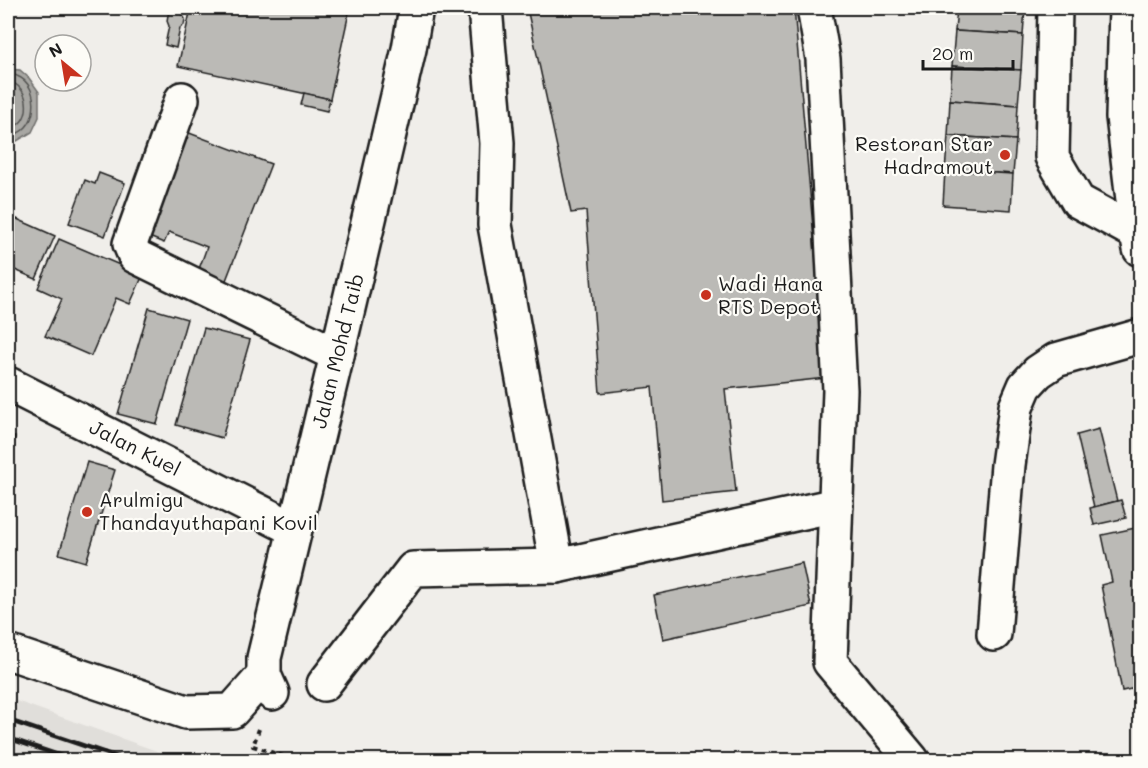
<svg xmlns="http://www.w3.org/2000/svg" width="1148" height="768" viewBox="0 0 1148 768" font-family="Mali,sans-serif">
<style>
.built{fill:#e0deda}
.water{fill:#a8a7a3;stroke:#706f6d;stroke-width:1.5}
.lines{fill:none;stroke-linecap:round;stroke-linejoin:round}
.shore{stroke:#545452;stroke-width:1.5}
.building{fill:#bbbab6;stroke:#1c1c1c;stroke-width:1.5}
.minor-casing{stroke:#1c1c1c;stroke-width:38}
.highway-casing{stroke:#1c1c1c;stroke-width:38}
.path{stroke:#1c1c1c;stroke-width:4;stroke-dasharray:4.5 4.5;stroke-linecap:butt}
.minor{stroke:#fdfcf7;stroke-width:33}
.highway{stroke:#fdfcf7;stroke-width:33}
.rail{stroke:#1c1c1c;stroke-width:4.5}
.poi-dot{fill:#c8321e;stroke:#fdfcf7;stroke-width:2}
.labels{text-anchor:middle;stroke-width:4.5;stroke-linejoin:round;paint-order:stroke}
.poi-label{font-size:20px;fill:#1c1c1c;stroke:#fdfcf7;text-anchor:start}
.street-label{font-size:20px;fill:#1c1c1c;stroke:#fdfcf7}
</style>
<rect width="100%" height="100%" fill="#f0eeea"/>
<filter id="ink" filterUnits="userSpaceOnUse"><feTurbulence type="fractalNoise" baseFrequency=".0167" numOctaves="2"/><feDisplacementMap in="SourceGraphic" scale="12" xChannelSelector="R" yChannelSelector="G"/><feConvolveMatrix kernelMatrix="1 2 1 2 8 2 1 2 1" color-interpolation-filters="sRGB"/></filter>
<g filter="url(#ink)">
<path class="built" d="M8 698 182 760H8Z"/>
<path class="water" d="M8 69 20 70 29 78 39 92V117L32 132 17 141H8Z"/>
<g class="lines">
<g class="shore">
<path d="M8 75C11 75 14 74 17 76 42 85 39 135 8 135"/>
<path d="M8 82C32 84 33 128 8 127"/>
</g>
</g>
<g class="building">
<path d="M173 8H184L182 14 185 19 184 25 180 28 176 48 165 45 169 26 167 21 168 15 172 12Z"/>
<path d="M191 8H350L330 99 178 66Z"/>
<path d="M527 8H794L826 378 725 389 736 492 662 500 652 387 600 393 586 211 571 213Z"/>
<path d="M957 8H1025L1023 35 955 31Z"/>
<path d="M955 31 1023 35 1021 70 952 66Z"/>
<path d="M952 66 1021 70 1018 105 950 100Z"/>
<path d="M304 93 330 99 327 111 301 105Z"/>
<path d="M950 100 1018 105 1016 140 948 136Z"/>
<path d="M184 131 271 164 223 288 196 277 207 247 169 232 164 243 144 235Z"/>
<path d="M948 136 1016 140 1013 174 945 170Z"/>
<path d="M945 170 1013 174 1011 210 943 205Z"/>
<path d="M99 173 125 183 105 236 69 223 85 180 95 184Z"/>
<path d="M8 215 55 236 36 279 8 267Z"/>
<path d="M59 239 143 275 130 304 116 298 91 356 45 336 62 299 38 288Z"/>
<path d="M149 308 187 319 157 424 118 414Z"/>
<path d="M204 328 250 340 222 438 176 425Z"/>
<path d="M1099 429 1117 501 1094 507 1077 435Z"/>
<path d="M8 435 15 437 8 460Z"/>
<path d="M87 462 115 470 86 562 59 554Z"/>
<path d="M1121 500 1126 518 1094 525 1090 508Z"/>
<path d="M1140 527V687L1122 691 1101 585 1112 582 1102 535Z"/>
<path d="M802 563 811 606 663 639 654 595Z"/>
</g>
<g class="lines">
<defs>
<g id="minor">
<path d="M485 8 497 143 495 225 557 566"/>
<path d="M814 8 823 59 840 390 830 662 912 760"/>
<path d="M1055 8 1052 157 1078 201 1137 233"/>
<path d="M182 99 130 244 135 256 337 355"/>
<path d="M8 384 294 529"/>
<path d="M994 634 1008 465 1016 407 1025 386 1038 372 1056 360 1140 336"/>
<path d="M8 652 186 712 232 711 264 675"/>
<path d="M324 684 413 569 557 566 836 505"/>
<path d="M272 693 264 675V658L337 355 409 49 416 8"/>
</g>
<path id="highway" d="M1126 8 1123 117 1137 233 1140 249"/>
</defs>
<use href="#minor" class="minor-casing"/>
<use href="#highway" class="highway-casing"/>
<path class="path" d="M259 729 253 746 295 760"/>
<use href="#minor" class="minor"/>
<use href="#highway" class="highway"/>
<g class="rail">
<path d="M8 720 126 760"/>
<path d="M8 738 73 760"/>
</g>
</g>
</g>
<g class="poi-dot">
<circle cx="1005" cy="155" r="6"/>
<circle cx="706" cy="295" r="6"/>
<circle cx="87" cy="512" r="6"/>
</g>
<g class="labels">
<g class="poi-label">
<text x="993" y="151" text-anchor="end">Restoran Star<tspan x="993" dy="23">Hadramout</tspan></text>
<text x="718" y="291">Wadi Hana<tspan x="718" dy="23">RTS Depot</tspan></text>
<text x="99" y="507">Arulmigu<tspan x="99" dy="23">Thandayuthapani Kovil</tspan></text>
</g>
<g class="street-label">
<text transform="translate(338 351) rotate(-76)" y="7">Jalan Mohd Taib</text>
<text transform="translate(135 448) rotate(27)" y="7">Jalan Kuel</text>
</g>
</g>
<rect width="1148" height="768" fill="none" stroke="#fdfcf7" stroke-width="30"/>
<rect x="15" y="15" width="1118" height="738" fill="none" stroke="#1c1c1c" stroke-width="2" filter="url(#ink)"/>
<g transform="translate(63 63) rotate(330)"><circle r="28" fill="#fdfcf7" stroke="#a3a29f" stroke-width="1.5"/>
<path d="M0-4.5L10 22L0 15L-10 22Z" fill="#c8321e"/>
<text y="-9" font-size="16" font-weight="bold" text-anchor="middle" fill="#1c1c1c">N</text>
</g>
<path d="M923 60v9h90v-9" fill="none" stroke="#1c1c1c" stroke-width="3"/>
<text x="932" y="60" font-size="18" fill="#1c1c1c" stroke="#fdfcf7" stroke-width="4.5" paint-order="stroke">20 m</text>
</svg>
